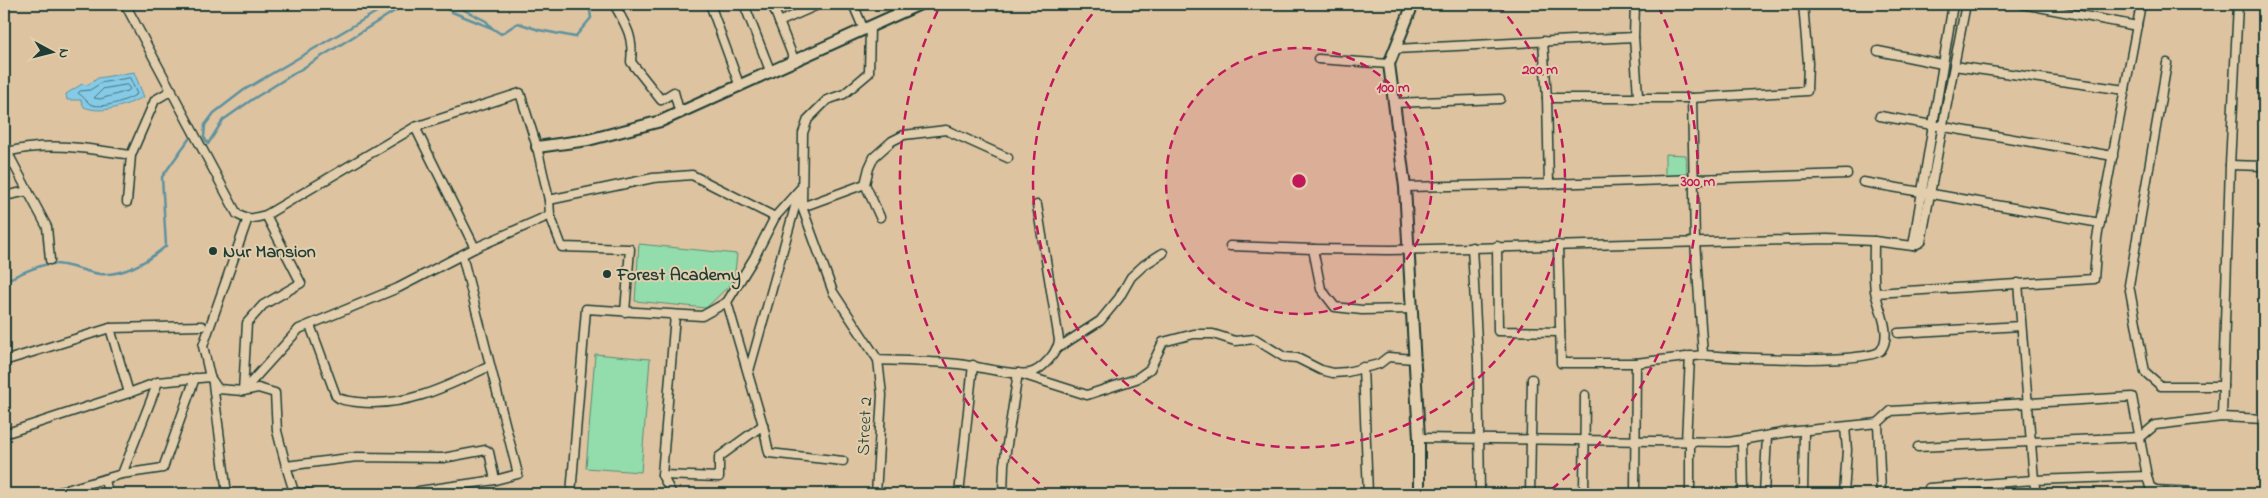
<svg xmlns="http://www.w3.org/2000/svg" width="2268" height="498" viewBox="0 0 2268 498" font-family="'Indie Flower',sans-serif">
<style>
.green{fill:#93dcac;stroke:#598c70}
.water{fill:#85cae6;stroke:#5c929f}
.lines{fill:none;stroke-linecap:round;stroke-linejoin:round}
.shore{stroke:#48757b;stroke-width:1}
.stream{stroke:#5c929f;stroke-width:2.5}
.street-casing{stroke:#1f3d34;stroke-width:11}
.secondary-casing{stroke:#1f3d34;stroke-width:14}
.street{stroke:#e2cead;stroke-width:8}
.secondary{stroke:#e2cead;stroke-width:10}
.ring{fill:none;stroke:#c2185b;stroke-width:2.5;stroke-dasharray:9 6}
.poi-dot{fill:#1f3d34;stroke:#e2cead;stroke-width:2}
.labels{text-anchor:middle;stroke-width:4;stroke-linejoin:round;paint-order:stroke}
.poi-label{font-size:18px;font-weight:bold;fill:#1f3d34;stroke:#e2cead;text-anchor:start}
.street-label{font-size:18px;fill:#1f3d34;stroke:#e2cead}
.centre{fill:#c2185b;stroke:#e2cead;stroke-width:2.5}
.ring-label{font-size:15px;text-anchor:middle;font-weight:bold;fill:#c2185b;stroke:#e2cead;stroke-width:4;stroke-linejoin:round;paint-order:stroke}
</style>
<rect width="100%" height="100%" fill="#dec3a1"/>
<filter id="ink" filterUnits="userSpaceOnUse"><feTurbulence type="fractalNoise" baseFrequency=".02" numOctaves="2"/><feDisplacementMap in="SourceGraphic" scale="10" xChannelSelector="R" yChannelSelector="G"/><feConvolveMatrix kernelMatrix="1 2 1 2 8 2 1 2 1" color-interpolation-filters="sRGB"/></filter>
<g filter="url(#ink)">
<g class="green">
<path d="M1665 154 1686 155 1687 175 1665 176Z"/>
<path d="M639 244 737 254 734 281 706 308 635 301Z"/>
<path d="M595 354 650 359 641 472 586 468Z"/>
</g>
<path class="water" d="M134 72 144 97C126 105 103 115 84 107L81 100H67L66 94 82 84 88 85 98 78Z"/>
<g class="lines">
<g class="shore">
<path d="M130 78 137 94C128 100 101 110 90 104 86 101 83 96 78 93L80 91 90 90 101 83Z"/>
<path d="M127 85 130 89 128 91 100 99 94 98 103 89Z"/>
</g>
<g class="stream">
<path d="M390 4 244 90 214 113 205 125 204 137 208 144 223 120 253 99 406 4"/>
<path d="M438 4 452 12 492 28 486 21 452 4"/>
<path d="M492 28 501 34 518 23 539 30 575 37 591 18 589 4"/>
<path d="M4 281C16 276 39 264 51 264 68 263 84 272 100 274 124 276 149 260 166 246L162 177 189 139"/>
</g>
<defs>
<g id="street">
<path d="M125 4 237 214C247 221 255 218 266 215L415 127 475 248 398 288 299 329 243 391"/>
<path d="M614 4C626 25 634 37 631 62L661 100 674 92 680 114"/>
<path d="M710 4 740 87"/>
<path d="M744 4 771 73"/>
<path d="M772 4 795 62"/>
<path d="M853 4 864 30"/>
<path d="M2022 4 2137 26"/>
<path d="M779 22 820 4"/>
<path d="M870 27 869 73 844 94 827 100 808 119 803 133 802 207 833 292 878 360C904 361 932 361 958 364 978 366 1011 376 1030 373 1042 370 1058 352 1059 340L1037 205"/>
<path d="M1634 37 1638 96"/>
<path d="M1543 41 1547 98H1692L1695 241 1703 355 1636 363"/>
<path d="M1395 49 1634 37 1635 4"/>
<path d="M1878 51 1942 64"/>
<path d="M1318 59 1389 64"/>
<path d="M2167 63 2129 285 2145 372 2161 386H2223"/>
<path d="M1954 66 1966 4"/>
<path d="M1692 98 1807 91 1808 63 1803 4"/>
<path d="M1394 103 1500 99"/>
<path d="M1880 116 2113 156"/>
<path d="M415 127 520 93 537 147 549 200 653 178 692 175 775 217"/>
<path d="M4 146 47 227 50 260"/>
<path d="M7 152C48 141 90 149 131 155L155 100 172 90"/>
<path d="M2230 165 2264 166"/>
<path d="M1863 182 2100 223"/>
<path d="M1549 184 1847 174"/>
<path d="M1405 187 1549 184 1547 98"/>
<path d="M4 196 28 191"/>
<path d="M127 202 131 155"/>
<path d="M802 207 865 184"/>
<path d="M550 215 562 247 630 249 625 312"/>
<path d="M880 217 865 184 869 168 874 157 892 141 904 135 946 130 1008 158"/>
<path d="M248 218 203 346 210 377 218 389 243 391 258 388 275 393 277 431 286 466 357 457 443 458 486 450 489 452 495 480 518 474 462 255"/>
<path d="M1558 245 1561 363H1636L1635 494"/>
<path d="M1230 246 1313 249 1321 289 1335 307 1362 310 1412 309"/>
<path d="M1497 246 1498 331 1560 332"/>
<path d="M1913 246 1953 4"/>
<path d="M1472 247 1478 360 1480 494"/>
<path d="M475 248 550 215 549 200"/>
<path d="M1313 249 1390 250 1827 239 1874 241 1913 246 1921 242 1954 66 2125 90"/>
<path d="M1876 293 2094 279 2097 238 2141 4"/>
<path d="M727 302 763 425"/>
<path d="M675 315 662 475 719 477V457L763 425 769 453 843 461"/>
<path d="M310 325 336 396C341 401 350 401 357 402 406 408 448 386 490 366"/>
<path d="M1898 333 2021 326"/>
<path d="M1056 349 1100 321 1119 298 1131 277 1144 265 1163 253"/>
<path d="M1703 355C1726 357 1871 365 1881 350 1893 333 1878 308 1875 291 1873 275 1874 257 1874 241"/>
<path d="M4 361 110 328"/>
<path d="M1363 367 1368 494"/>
<path d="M213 384 227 494"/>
<path d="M243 391 247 323 263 305 301 283 266 215"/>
<path d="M129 393 158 382"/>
<path d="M2222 417 2230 165 2238 4"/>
<path d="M1878 423 1891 411 2132 397 2147 476 2034 480 2018 283"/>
<path d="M4 434 129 393 110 328 202 326"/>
<path d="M1419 438 1729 442 1788 432 1878 423 1881 494"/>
<path d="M1742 440 1743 494"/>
<path d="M1686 441 1690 356"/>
<path d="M1918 447 2141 437 2155 425 2222 417 2264 419"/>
<path d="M286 466 294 492 311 494"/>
<path d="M122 474 163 468 195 378"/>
<path d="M662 475 672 494"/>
<path d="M2147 476 2150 487 2156 490 2233 494"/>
<path d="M105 479 108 494"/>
<path d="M1929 488 2034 480 2036 494"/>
<path d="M52 494 122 474 158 382 210 377"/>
<path d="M418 494 419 491 495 480"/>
<path d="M571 494 586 309 702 316 727 302 754 258 775 217 800 189 749 371"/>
<path d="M876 494 882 395 878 360"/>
<path d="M959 494 973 365"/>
<path d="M1003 494 1004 464 1018 373 1087 395 1136 379 1150 369 1163 342 1194 334H1213L1235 341 1255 339 1284 357 1297 358 1321 370 1333 373 1347 372 1379 364 1388 357 1415 359"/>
<path d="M1530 494 1532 379"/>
<path d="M1584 494 1585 395"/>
<path d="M1690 494V441"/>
<path d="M1764 494 1767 436"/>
<path d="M1803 494 1804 431"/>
<path d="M1844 494 1847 450 1845 427"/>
</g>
<g id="secondary">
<path d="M1413 4 1389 64 1405 187 1419 438V494"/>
<path d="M537 147 588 140 661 121 920 4"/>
</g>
</defs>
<use href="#street" class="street-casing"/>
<use href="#secondary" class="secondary-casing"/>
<use href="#street" class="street"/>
<use href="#secondary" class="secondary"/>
</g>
</g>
<circle cx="1299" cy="181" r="133" fill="#c2185b" fill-opacity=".12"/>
<g class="ring">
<circle cx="1299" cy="181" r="133"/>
<path d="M1498 5A266 266 0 1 1 1100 5"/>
<path d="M1051 493A399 399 0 0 1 940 6M1658 6A399 399 0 0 1 1547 493"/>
</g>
<g class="poi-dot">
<circle cx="213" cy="251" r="5"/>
<circle cx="607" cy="274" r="5"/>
</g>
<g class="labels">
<g class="poi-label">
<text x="223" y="257">Nur Mansion</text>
<text x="617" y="280">Forest Academy</text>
</g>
<g class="street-label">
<text transform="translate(864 426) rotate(-87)" y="6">Street 2</text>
</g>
</g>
<circle cx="1299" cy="181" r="8" class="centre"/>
<g class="ring-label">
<text x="1540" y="74">200 m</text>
<text x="1393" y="92">100 m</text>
<text x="1698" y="186">300 m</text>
</g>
<rect width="2268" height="498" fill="none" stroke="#e2cead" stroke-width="20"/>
<rect x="10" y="10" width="2248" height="478" fill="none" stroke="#1f3d34" stroke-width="2" filter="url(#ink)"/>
<g transform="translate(52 52) rotate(97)" stroke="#e2cead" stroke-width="4" paint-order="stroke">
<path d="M0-4L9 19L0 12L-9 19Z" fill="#1f3d34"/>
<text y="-8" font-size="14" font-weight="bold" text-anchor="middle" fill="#1f3d34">N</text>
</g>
</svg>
